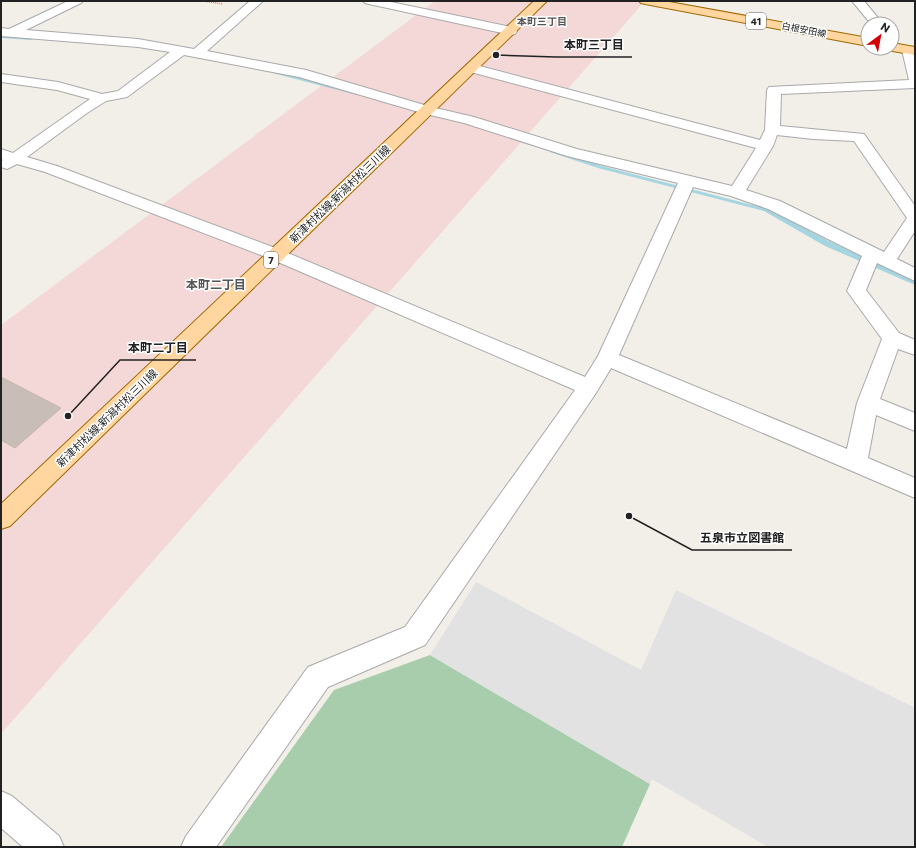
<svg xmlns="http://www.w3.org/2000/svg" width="916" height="848" viewBox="0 0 916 848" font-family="Commissioner,'Noto Sans JP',sans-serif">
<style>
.commercial{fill:#f3d8d7}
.cemetery{fill:#a8cdad}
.parking{fill:#e2e2e2}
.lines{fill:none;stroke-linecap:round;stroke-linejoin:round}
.stream{fill:#a6d5e2;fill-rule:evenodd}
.building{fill:#c8beb7;stroke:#c5b5a9}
.street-casing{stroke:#a9a9a9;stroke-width:2}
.primary-casing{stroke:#9f6900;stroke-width:2}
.path{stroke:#ff7a6c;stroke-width:1.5;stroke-dasharray:1 1;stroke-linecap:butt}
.street{fill:#fff;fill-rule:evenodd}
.primary{fill:#ffd5a0;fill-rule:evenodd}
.labels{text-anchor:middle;stroke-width:3;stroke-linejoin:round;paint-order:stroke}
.far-street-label{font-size:9px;fill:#222;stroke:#fff}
.far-neighbourhood-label{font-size:10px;font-weight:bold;fill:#555;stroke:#fff}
.shield{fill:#fff;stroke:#646464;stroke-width:1}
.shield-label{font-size:10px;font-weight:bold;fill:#222}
.street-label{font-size:11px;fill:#222;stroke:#fff}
.neighbourhood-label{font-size:12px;font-weight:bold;fill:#555;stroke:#fff}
.leader{fill:none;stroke:#222;stroke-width:1.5}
.callout-dot{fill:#222;stroke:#fff;stroke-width:1.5}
.callout-label{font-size:12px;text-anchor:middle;font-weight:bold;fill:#222;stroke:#fff;stroke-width:3;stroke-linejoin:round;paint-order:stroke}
</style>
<rect width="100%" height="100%" fill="#f2efe8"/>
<path class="commercial" d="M435 1H645L1 734V325Z"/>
<path class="cemetery" d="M430 655 650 784 622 847H221L334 690Z"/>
<path class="parking" d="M476 582 641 670 676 590 915 708V847H768L652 779 650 784 430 655Z"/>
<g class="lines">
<g class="stream">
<path d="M1 34 31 36 34 38 31 40 1 38Z"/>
<path d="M263 67 355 91 356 92 353 94 261 70V68Z"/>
<path d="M550 150H554L602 166 768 209 831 242 915 280V285L825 246 764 211 598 168 550 152Z"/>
</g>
</g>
<path class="building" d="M1 377 61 408 15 448 1 440Z"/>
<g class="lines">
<defs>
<g id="street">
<path d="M68 1H83L81 3 26 30 138 39 194 49 250 1H263L207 51 306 70 431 107 474 117 577 149 732 186 756 148 467 71 465 68 467 65 472 64 760 140 765 130 767 90 769 87 909 80 902 50 903 47H913L915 52V88L781 94 780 126 864 134 915 206V231L897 259 915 268V281L877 263 866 290 899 333 915 340V355L898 349 880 399 915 413V431L876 415 868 458 915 478V498L611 368 596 393 425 645 328 687 216 847H181L186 836 308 667 405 627 575 390 271 259 45 172 17 164 7 169 1 167V161L3 160 1 159V149L13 153 90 99 57 90 1 82V74L58 82 102 94 118 91 170 52 138 47 1 36V28L9 29ZM184 55 299 77 422 113 464 123 567 156 678 183 598 356 585 377 283 251 57 166 27 157 87 113 106 101 127 97ZM777 135 813 139 854 141 907 218 884 252 780 201 746 190 773 146ZM693 187 731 196 768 209 862 256 847 291 882 339 857 403 847 449 619 355Z"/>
<path d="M363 1H386L511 27 515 28 517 31 515 34 511 35 369 4 365 3Z"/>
<path d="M852 1H864L883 24H871Z"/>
<path d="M1 791 12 796 59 836 64 847H23L1 828Z"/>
</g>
<g id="primary">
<path d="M534 1H547L10 526 1 529V504Z"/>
<path d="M639 1H664L868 38V46L645 4 641 3Z"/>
<path d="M892 43 915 47V55L887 50 886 48H892Z"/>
</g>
</defs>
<use href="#street" class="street-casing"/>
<use href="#primary" class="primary-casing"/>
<path class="path" d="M203 1 223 4"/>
<use href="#street" class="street"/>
<use href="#primary" class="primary"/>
</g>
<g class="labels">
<g class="far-street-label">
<text transform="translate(804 30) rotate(11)" y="3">白根安田線</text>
</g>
<g class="far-neighbourhood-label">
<text x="542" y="25">本町三丁目</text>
</g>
<g class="shield">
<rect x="746" y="13" width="20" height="16" rx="3"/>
<rect x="264" y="252" width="14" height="16" rx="3"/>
</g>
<g class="shield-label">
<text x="756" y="25">41</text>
<text x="271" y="264">7</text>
</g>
<g class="street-label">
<text transform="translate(340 194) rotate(-44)" y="4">新津村松線;新潟村松三川線</text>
<text transform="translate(107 418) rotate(-44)" y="4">新津村松線;新潟村松三川線</text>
</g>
<g class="neighbourhood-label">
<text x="216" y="289">本町二丁目</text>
</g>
</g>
<path class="leader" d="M496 55L556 57H632M68 416L120 360H196M629 516L692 550H792"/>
<g class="callout-dot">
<circle cx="496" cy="55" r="4"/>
<circle cx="68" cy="416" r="4"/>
<circle cx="629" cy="516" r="4"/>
</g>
<g class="callout-label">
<text x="594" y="49">本町三丁目</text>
<text x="158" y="352">本町二丁目</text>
<text x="742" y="542">五泉市立図書館</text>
</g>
<rect width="916" height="848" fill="none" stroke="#222222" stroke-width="4"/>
<g transform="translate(880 36) rotate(32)"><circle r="19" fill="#ffffff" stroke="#a7a7a7"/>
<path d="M0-3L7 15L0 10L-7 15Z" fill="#d30003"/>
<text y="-6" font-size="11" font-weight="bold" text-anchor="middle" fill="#222222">N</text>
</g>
</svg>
